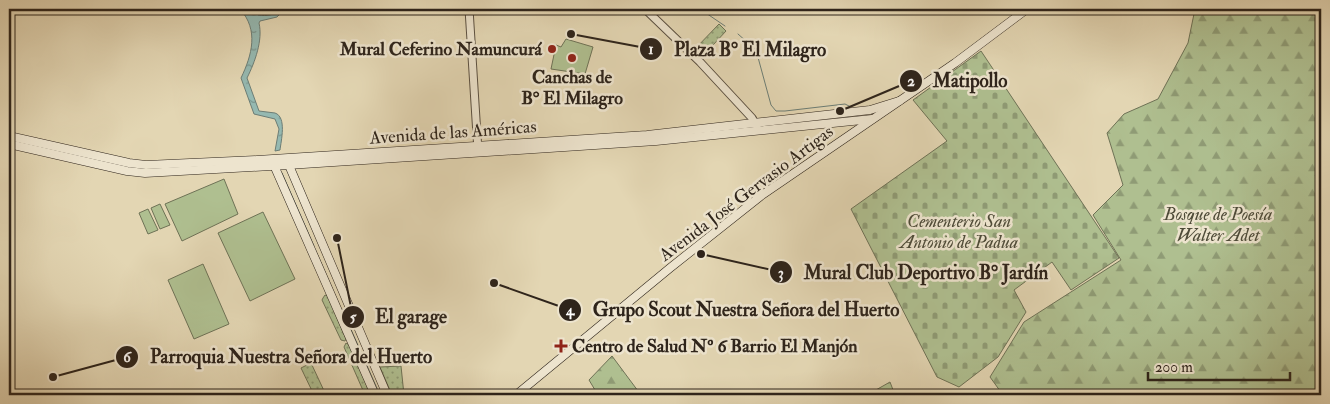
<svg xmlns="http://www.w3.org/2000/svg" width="1330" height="404" viewBox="0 0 1330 404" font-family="'IM FELL Double Pica',serif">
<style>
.green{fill:url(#green-dots);stroke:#6e7256}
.forest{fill:url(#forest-firs);stroke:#6e7256}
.cemetery{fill:url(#cemetery-stones);stroke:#6e7256}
.pitch{fill:#afbf90;stroke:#6e7256}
.water{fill:url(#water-ripples);stroke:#6c7d75}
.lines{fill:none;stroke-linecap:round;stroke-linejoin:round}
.stream{stroke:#6c7d75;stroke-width:1}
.tertiary-casing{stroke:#5b5041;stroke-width:9}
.secondary-casing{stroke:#2e241b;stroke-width:9}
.tertiary{stroke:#ede4ce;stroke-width:7}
.secondary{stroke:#ede4ce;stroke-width:8}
.poi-dot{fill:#8f2418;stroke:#ede4ce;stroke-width:2}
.labels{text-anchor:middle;stroke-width:5;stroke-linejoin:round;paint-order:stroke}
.poi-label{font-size:18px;font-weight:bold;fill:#2e241b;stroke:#ede4ce;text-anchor:end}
.street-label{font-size:18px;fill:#2e241b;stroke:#ede4ce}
.park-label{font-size:18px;font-style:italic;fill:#4e4b38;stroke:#ede4ce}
.leader{fill:none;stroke:#2e241b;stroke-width:2}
.callout-dot{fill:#2e241b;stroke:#ede4ce;stroke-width:2}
.mark-label{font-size:15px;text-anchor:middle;font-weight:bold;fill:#fff}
.callout-label{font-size:19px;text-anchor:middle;font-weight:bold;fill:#2e241b;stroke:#ede4ce;stroke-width:5;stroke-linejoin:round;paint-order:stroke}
</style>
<defs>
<pattern id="green-dots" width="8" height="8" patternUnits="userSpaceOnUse" patternTransform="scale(1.25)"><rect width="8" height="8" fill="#afbf90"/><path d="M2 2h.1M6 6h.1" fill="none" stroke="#8f9b75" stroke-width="1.8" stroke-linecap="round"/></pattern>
<pattern id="forest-firs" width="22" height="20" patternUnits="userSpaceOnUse" patternTransform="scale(1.25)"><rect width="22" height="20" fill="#afbf90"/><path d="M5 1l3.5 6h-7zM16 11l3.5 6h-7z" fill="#8f9b75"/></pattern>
<pattern id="cemetery-stones" width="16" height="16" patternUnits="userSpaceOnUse" patternTransform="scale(1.25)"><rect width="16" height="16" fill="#afbf90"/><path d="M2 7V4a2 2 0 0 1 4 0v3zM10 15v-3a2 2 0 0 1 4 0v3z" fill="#8f9b75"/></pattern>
<pattern id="water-ripples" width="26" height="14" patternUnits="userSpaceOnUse" patternTransform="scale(1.25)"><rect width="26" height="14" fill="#95b9b1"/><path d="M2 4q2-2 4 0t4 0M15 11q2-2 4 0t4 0" fill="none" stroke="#7a968f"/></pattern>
</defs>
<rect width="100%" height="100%" fill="#e3d6b3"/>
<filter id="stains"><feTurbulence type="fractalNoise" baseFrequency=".004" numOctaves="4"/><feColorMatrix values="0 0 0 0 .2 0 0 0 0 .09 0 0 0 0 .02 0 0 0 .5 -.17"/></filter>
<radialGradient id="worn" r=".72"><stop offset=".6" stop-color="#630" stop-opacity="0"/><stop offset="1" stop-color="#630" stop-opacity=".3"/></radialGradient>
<g class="green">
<path d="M719 24 726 31 701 58 694 50Z"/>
<path d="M325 295 328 296 346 339 345 341 341 340 322 300 323 298Z"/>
<path d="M346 343 349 345 371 395H365L344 347Z"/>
<path d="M311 363 326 395H314L301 368Z"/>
<path d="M401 366 404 395H392L380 367Z"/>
</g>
<g class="forest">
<path d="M1195 9H1321V170L1315 175 1321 184V395H1003L990 377 1024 322 1121 260 1093 215 1123 185 1107 133 1124 114 1158 99 1188 43Z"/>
<path d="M612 356 641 395H598L589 380Z"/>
<path d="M890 382 895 395H867Z"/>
</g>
<path class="cemetery" d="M981 51 1119 258 1071 290 1052 262 1014 290 1026 312 998 357 959 387 937 377 851 209 947 141 913 100Z"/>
<g class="pitch">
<path d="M566 39 593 47 585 74 551 69 556 45 561 47Z"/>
<path d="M224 179 238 214 182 241 165 204Z"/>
<path d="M160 204 170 225 160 229 151 208Z"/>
<path d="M148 209 158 230 148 234 139 213Z"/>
<path d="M263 212 295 279 250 301 218 233Z"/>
<path d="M203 264 229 324 194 339 168 280Z"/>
</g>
<path class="water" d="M240 9H252L258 15C267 16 273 16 280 9H285L277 17 260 21 259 23C263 40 255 62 247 78L259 111C264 112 270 112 275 113 287 117 281 141 280 150L275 151 279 129 275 119 254 114 241 78C252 55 259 30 240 9Z"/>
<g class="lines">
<g class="stream">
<path d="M700 9 725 26"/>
<path d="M738 34 756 50 771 105 776 111H785L845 104 851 107"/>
<path d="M282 173 314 246"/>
<path d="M315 249 339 304"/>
<path d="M342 309 380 395"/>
</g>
<defs>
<g id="tertiary">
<path d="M469 9 478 151"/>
<path d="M645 9 700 62 752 118 757 126"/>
</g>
<g id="secondary">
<path d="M9 136 129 163 146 165 257 160 647 135 870 110 899 101"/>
<path d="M9 144 127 171 145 173 288 165 656 141 872 119"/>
<path d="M273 163 375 395"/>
<path d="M288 163 387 395"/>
<path d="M516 395 670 268 762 195 955 63 1027 9"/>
</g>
</defs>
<use href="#tertiary" class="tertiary-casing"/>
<use href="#secondary" class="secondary-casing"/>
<use href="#tertiary" class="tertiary"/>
<use href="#secondary" class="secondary"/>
</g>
<g class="poi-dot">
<circle cx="552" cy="49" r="5"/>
<circle cx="572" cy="58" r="5"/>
<path d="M558.5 338.5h5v5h5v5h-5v5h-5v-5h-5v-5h5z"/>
</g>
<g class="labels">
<g class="poi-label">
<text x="542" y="55">Mural Ceferino Namuncurá</text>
<text x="572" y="83" text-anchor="middle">Canchas de<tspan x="572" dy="21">B° El Milagro</tspan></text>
<text x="572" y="352" text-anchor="start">Centro de Salud Nº 6 Barrio El Manjón</text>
</g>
<g class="street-label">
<text transform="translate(453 132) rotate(-4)" y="6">Avenida de las Américas</text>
<text transform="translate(746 193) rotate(-37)" y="6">Avenida José Gervasio Artigas</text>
</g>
<g class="park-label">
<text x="1218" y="220">Bosque de Poesía<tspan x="1218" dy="21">Walter Adet</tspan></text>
<text x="959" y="227">Cementerio San<tspan x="959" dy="21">Antonio de Padua</tspan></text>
</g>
</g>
<path class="leader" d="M571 34L651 49M840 111L911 81M701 254L781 272M494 283L570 310M337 238L353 317M53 377L127 357"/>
<g class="callout-dot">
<circle cx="571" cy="34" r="5"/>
<circle cx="840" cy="111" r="5"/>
<circle cx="701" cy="254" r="5"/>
<circle cx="494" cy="283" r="5"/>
<circle cx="337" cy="238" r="5"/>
<circle cx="53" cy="377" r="5"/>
<circle cx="651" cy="49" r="12"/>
<circle cx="911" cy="81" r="12"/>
<circle cx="781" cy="272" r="12"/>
<circle cx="570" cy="310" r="12"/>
<circle cx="353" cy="317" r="12"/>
<circle cx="127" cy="357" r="12"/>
</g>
<g class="mark-label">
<text x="651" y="54">1</text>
<text x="911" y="86">2</text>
<text x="781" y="278">3</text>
<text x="570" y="315">4</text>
<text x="353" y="322">5</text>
<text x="127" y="362">6</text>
</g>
<g class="callout-label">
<text x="750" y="56">Plaza B° El Milagro</text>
<text x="970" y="87">Matipollo</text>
<text x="926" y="279">Mural Club Deportivo B° Jardín</text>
<text x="746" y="316">Grupo Scout Nuestra Señora del Huerto</text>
<text x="411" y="323">El garage</text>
<text x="291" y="363">Parroquia Nuestra Señora del Huerto</text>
</g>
<rect width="1330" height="404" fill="none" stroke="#e3d6b3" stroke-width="30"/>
<rect x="10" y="10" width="1310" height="384" fill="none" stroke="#2e241b" stroke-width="2.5"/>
<rect x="15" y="15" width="1300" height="374" fill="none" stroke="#2e241b"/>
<path d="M1148 372v8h142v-8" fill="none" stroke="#2e241b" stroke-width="2.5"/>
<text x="1155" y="372" font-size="15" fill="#2e241b" stroke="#ede4ce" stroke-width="4" paint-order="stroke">200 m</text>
<rect width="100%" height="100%" filter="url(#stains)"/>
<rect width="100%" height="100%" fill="url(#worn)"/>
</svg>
